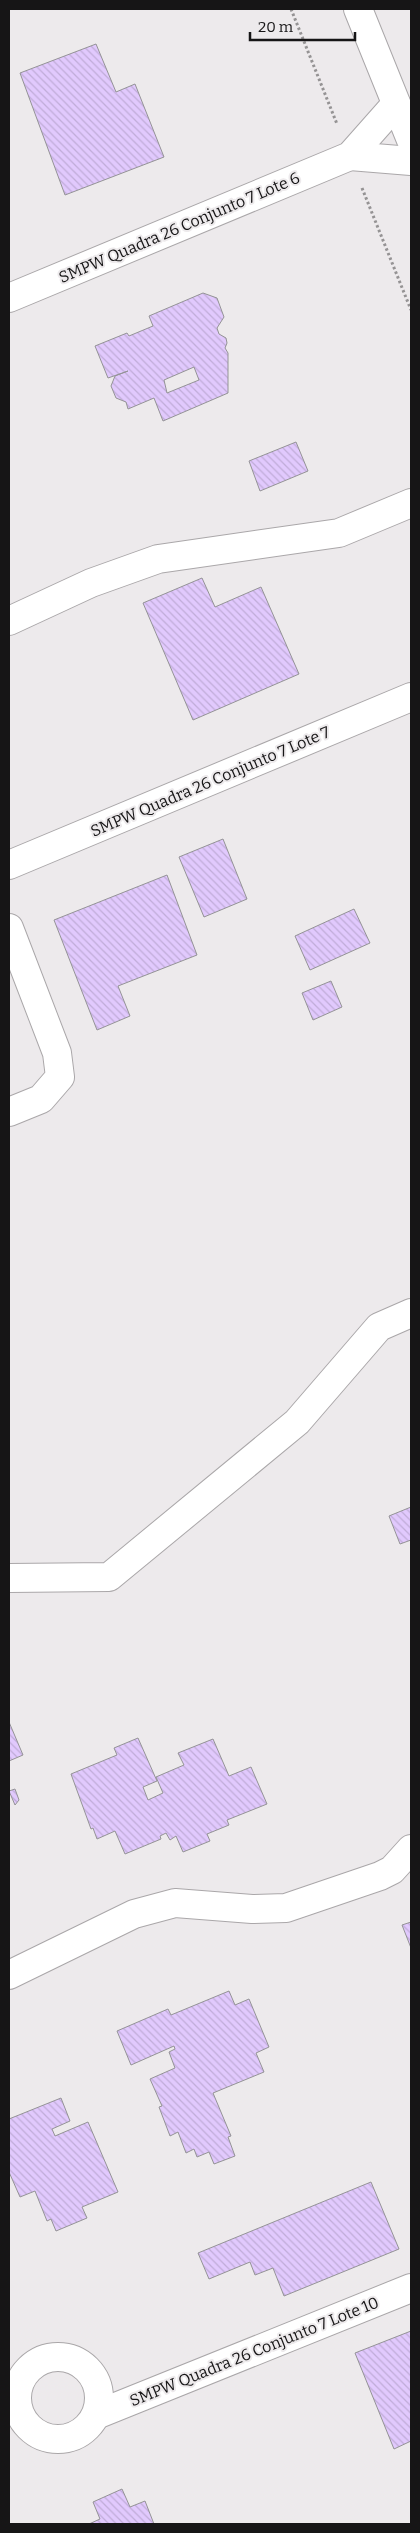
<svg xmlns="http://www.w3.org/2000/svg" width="420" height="2533" viewBox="0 0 420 2533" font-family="Bitter,serif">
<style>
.building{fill:url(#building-back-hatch);stroke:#949396;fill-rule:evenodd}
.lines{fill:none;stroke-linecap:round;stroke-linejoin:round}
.minor-casing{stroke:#aaa7a9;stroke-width:30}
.path{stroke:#959394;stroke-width:3;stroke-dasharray:2.5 2.5;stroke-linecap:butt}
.minor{stroke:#fff;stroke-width:28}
.labels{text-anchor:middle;stroke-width:4;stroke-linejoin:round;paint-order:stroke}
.street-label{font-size:16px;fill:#161516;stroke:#edeaec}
</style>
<defs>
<pattern id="building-back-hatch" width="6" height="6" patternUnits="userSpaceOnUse" patternTransform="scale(1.25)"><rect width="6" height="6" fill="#e1c9fd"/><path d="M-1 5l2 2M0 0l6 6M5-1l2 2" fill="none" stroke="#c0acd8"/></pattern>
</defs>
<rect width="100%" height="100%" fill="#edeaec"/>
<g class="building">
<path d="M96 44 116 92 135 84 164 157 65 195 20 73Z"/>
<path d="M203 293 217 298 224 317 217 328 219 334 226 338 227 343 225 348 228 353V393L163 421 154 398 128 409 126 402 116 398 111 386 115 376 128 371 108 378 95 346 127 333 129 336 153 326 149 316ZM194 367 199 380 167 393 164 380Z"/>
<path d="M296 442 308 471 260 491 249 461Z"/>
<path d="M202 578 215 607 261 587 299 674 193 720 143 603Z"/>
<path d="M223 839 247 899 204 917 179 857Z"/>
<path d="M167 875 197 955 118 986 130 1016 97 1030 54 920Z"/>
<path d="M354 909 370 943 310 970 295 936Z"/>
<path d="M331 981 342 1007 313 1020 302 993Z"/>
<path d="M411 1507V1540L400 1544 389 1516Z"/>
<path d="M9 1722 23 1755 9 1761Z"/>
<path d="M138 1738 157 1781 143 1787 148 1800 163 1793 156 1777 184 1765 178 1753 213 1739 229 1776 251 1767 267 1804 227 1820 229 1825 207 1834 210 1841 183 1852 176 1836 170 1840 166 1833 160 1836 161 1839 125 1854 115 1831 97 1839 93 1828 91 1829 71 1774 117 1755 114 1748Z"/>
<path d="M15 1789 19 1800 15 1805 9 1791Z"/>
<path d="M411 1922V1948L402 1925Z"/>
<path d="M229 1991 235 2005 249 1999 269 2047 256 2053 264 2072 213 2093 231 2136 228 2137 235 2156 214 2164 209 2152 197 2157 194 2149 186 2153 178 2132 170 2136 159 2107 162 2106 150 2079 175 2068 169 2052 175 2049 174 2046 131 2065 117 2031 168 2009 171 2015Z"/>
<path d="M61 2098 70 2121 52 2129 55 2136 88 2122 118 2192 82 2207 87 2218 56 2231 51 2219 47 2221 35 2191 20 2197 9 2172V2119Z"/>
<path d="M371 2182 399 2249 284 2296 273 2268 255 2275 250 2262 209 2279 198 2253Z"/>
<path d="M411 2331V2441L394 2449 355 2353Z"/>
<path d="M122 2489 130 2507 145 2501 154 2524H89L100 2519 93 2502Z"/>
</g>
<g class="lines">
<defs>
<g id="minor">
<path d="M358 9 411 140"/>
<path d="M350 156 411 161"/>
<path d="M9 298 350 156 396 104"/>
<path d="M9 621 91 583 158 559 339 533 411 503"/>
<path d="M9 865 411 697"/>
<path d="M9 928 57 1053 60 1077 41 1099 9 1112"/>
<path d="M9 1578 109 1577 297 1422 379 1327 411 1313"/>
<path d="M9 1975 134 1914 175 1903 252 1909 286 1908 380 1876 392 1870 411 1849"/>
<circle cx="58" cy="2398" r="41"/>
<path d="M96 2415 411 2288"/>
</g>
</defs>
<use href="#minor" class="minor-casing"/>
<g class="path">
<path d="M291 9 337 124"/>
<path d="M362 188 411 310"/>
</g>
<use href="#minor" class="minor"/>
</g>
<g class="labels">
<g class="street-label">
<text transform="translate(179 227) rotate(-23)" y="6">SMPW Quadra 26 Conjunto 7 Lote 6</text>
<text transform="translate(210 781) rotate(-23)" y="6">SMPW Quadra 26 Conjunto 7 Lote 7</text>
<text transform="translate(254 2351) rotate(-22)" y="6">SMPW Quadra 26 Conjunto 7 Lote 10</text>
</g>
</g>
<rect width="420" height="2533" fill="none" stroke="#161516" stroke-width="20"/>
<path d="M250 32v8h105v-8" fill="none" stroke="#161516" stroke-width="2.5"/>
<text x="258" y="32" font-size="15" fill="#161516" stroke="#edeaec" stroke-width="4" paint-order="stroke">20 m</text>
</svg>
